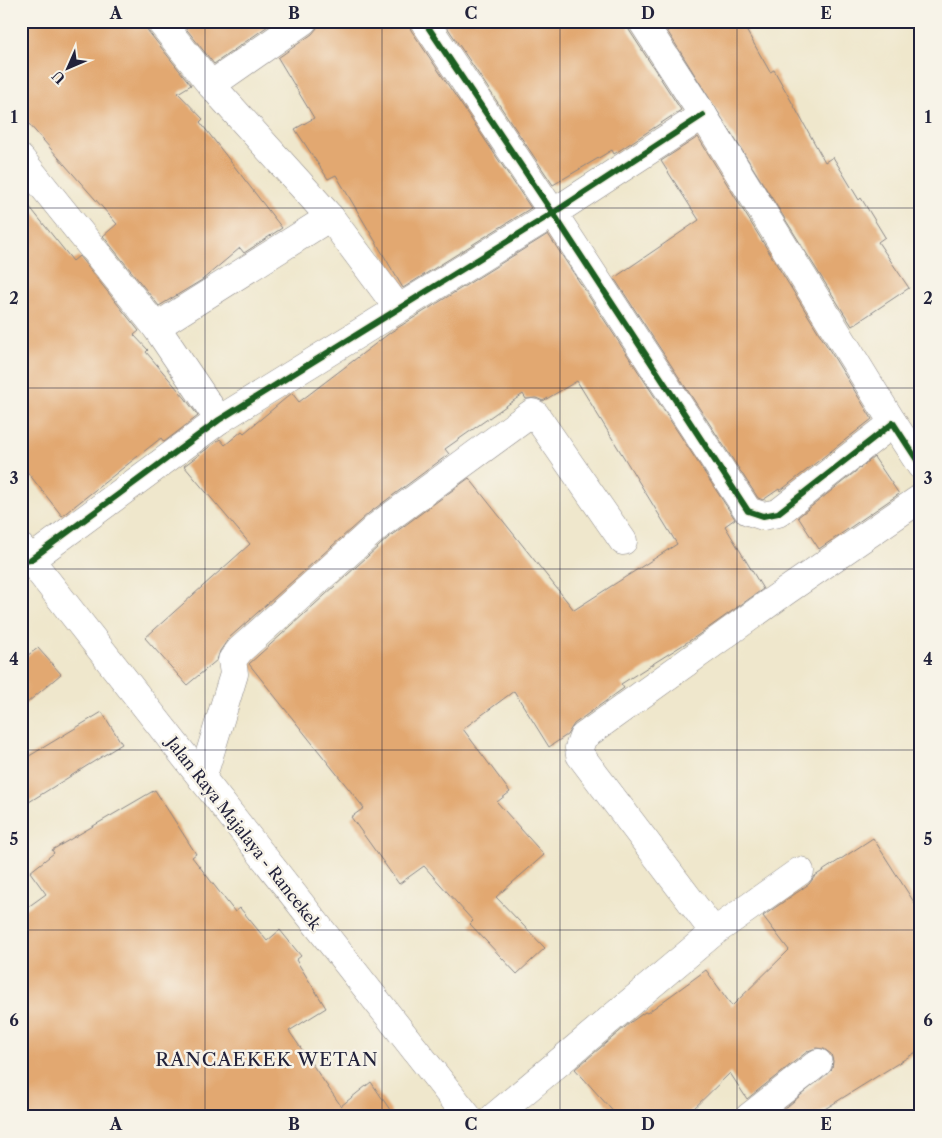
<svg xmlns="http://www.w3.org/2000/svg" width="942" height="1138" viewBox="0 0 942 1138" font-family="'Libre Caslon Text',serif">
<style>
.building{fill:#e2a871}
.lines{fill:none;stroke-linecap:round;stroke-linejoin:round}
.minor-casing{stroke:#888484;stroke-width:29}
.secondary-casing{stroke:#888484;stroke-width:29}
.minor{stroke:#fff;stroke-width:28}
.secondary{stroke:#fff;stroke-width:28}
.cycleway-casing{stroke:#f7f3e8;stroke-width:9}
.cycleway{stroke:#1b5e20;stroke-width:6}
.grid{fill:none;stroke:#22223b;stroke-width:1;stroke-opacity:0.55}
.labels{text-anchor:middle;stroke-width:5;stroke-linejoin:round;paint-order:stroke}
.street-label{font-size:16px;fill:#22223b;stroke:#f7f3e8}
.quarter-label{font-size:19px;letter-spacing:1px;fill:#22223b;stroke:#f7f3e8}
.neatline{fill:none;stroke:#22223b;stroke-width:2}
.grid-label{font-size:16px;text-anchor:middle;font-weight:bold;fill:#22223b}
</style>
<rect width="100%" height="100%" fill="#f7f3e8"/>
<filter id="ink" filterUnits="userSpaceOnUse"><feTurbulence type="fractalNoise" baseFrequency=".02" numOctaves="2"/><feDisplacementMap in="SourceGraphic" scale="10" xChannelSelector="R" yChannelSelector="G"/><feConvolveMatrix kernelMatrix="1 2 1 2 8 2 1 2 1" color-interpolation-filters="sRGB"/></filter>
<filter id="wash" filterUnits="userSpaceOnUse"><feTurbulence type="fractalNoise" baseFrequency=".0096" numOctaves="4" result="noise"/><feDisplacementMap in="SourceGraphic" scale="20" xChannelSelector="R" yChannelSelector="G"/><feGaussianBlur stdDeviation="1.12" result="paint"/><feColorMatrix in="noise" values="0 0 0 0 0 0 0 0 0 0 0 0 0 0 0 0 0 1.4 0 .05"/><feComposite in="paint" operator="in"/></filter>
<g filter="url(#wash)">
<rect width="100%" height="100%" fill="#efe7cc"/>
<g id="blocks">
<g class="building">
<path d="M21 21H145L148 31 191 85 178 93 203 119 200 122 282 228 244 253 240 248 202 280 159 306 103 236 117 224 21 115Z"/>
<path d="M180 21H275L214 64Z"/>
<path d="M318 21H408L411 30 531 208 403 288 336 175 328 179 295 129 314 118 278 58 312 34 317 28Z"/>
<path d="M443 21H626L629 30 681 110 614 154 612 150 553 185Z"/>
<path d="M661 21H741L770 72 774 70 825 162 833 157 859 200 861 198 885 237 878 242 909 288 852 326Z"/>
<path d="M698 137 872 419 780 491 779 489 763 500 758 498 614 278 699 220 661 161Z"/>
<path d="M21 196 73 261 79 256 139 331 134 335 148 350 146 352 185 398 198 416 164 442 161 438 62 516 21 464Z"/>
<path d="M548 234 735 519 725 526 763 589 697 636 621 684 624 688 574 724 567 735 549 747 514 691 463 729 510 792 497 802 544 855 496 897 545 948 517 974 470 924 473 921 424 866 399 884 351 817 364 808 249 664 389 537 469 478 574 610 677 544 577 381 543 401 536 398 526 399 523 394 445 449 449 454 369 513 229 638 220 651 217 660 187 685 145 638 250 544 184 466 220 439 225 445 242 431 244 433 292 393 299 402 391 332Z"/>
<path d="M874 457 899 494 819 549 798 517Z"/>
<path d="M38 648 61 674 21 708V660Z"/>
<path d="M102 712 122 744 21 807V761Z"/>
<path d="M155 790 196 854 192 857 235 912 240 908 267 941 280 930 301 956 296 960 326 1008 289 1031 341 1106 371 1082 395 1117H21V912L46 894 30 872 54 853 52 850Z"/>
<path d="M873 838 921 913V1049L812 1117H775L832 1069 833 1061 831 1054 824 1049 816 1048 808 1051 747 1099 730 1073 685 1117H618L575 1069 631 1022 645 1012 647 1013 706 970 732 1006 789 950 763 916 809 884 815 876Z"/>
</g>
</g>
</g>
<g filter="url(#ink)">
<use href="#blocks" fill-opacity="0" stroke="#888484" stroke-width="1"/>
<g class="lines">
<defs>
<g id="minor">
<path d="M160 21 211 85 330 217 398 308"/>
<path d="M424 21 553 213 748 511 763 516 778 513 893 423 921 466"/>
<path d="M642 21 703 115 893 423"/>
<path d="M211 85 303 21"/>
<path d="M21 159 156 327 219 420"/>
<path d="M156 327 330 217"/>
<path d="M30 560 219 420 553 213 703 115"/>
<path d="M202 779 234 674 232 660 240 650 379 525 532 413 535 414 623 541"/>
<path d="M714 932 580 755 579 748 583 737 786 591 921 498"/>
<path d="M494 1117 714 932 800 871"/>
<path d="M749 1117 818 1063"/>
</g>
<path id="secondary" d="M21 548 468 1117"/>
</defs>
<use href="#minor" class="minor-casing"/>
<use href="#secondary" class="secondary-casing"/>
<use href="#minor" class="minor"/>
<use href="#secondary" class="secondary"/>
<defs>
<g id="cycleway">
<path d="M424 21 553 213 748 511 763 516 778 513 893 423 921 466"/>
<path d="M30 560 219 420 553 213 703 115"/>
</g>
</defs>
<use href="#cycleway" class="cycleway-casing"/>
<use href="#cycleway" class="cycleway"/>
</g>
</g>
<path class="grid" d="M205 21V1117M382 21V1117M560 21V1117M737 21V1117M21 208H921M21 388H921M21 569H921M21 750H921M21 930H921"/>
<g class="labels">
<g class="street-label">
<text transform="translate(244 833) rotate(52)" y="6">Jalan Raya Majalaya - Rancekek</text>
</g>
<g class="quarter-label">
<text x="267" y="1066">RANCAEKEK WETAN</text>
</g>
</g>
<rect width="942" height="1138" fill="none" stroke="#f7f3e8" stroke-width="55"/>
<g transform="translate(68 68) rotate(225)" stroke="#f7f3e8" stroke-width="4" paint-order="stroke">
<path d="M0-4L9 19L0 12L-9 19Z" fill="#22223b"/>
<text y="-8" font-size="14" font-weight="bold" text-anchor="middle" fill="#22223b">U</text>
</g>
<rect x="28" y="28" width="886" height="1082" class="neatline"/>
<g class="grid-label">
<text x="116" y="19">A</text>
<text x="294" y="19">B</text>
<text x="471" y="19">C</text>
<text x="648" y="19">D</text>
<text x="826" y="19">E</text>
<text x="14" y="123">1</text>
<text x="928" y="123">1</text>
<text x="14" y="304">2</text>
<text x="928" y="304">2</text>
<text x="14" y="484">3</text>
<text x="928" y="484">3</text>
<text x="14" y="665">4</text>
<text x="928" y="665">4</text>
<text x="14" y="845">5</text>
<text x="928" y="845">5</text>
<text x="14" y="1026">6</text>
<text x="928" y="1026">6</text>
<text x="116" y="1130">A</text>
<text x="294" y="1130">B</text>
<text x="471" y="1130">C</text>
<text x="648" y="1130">D</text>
<text x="826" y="1130">E</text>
</g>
</svg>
